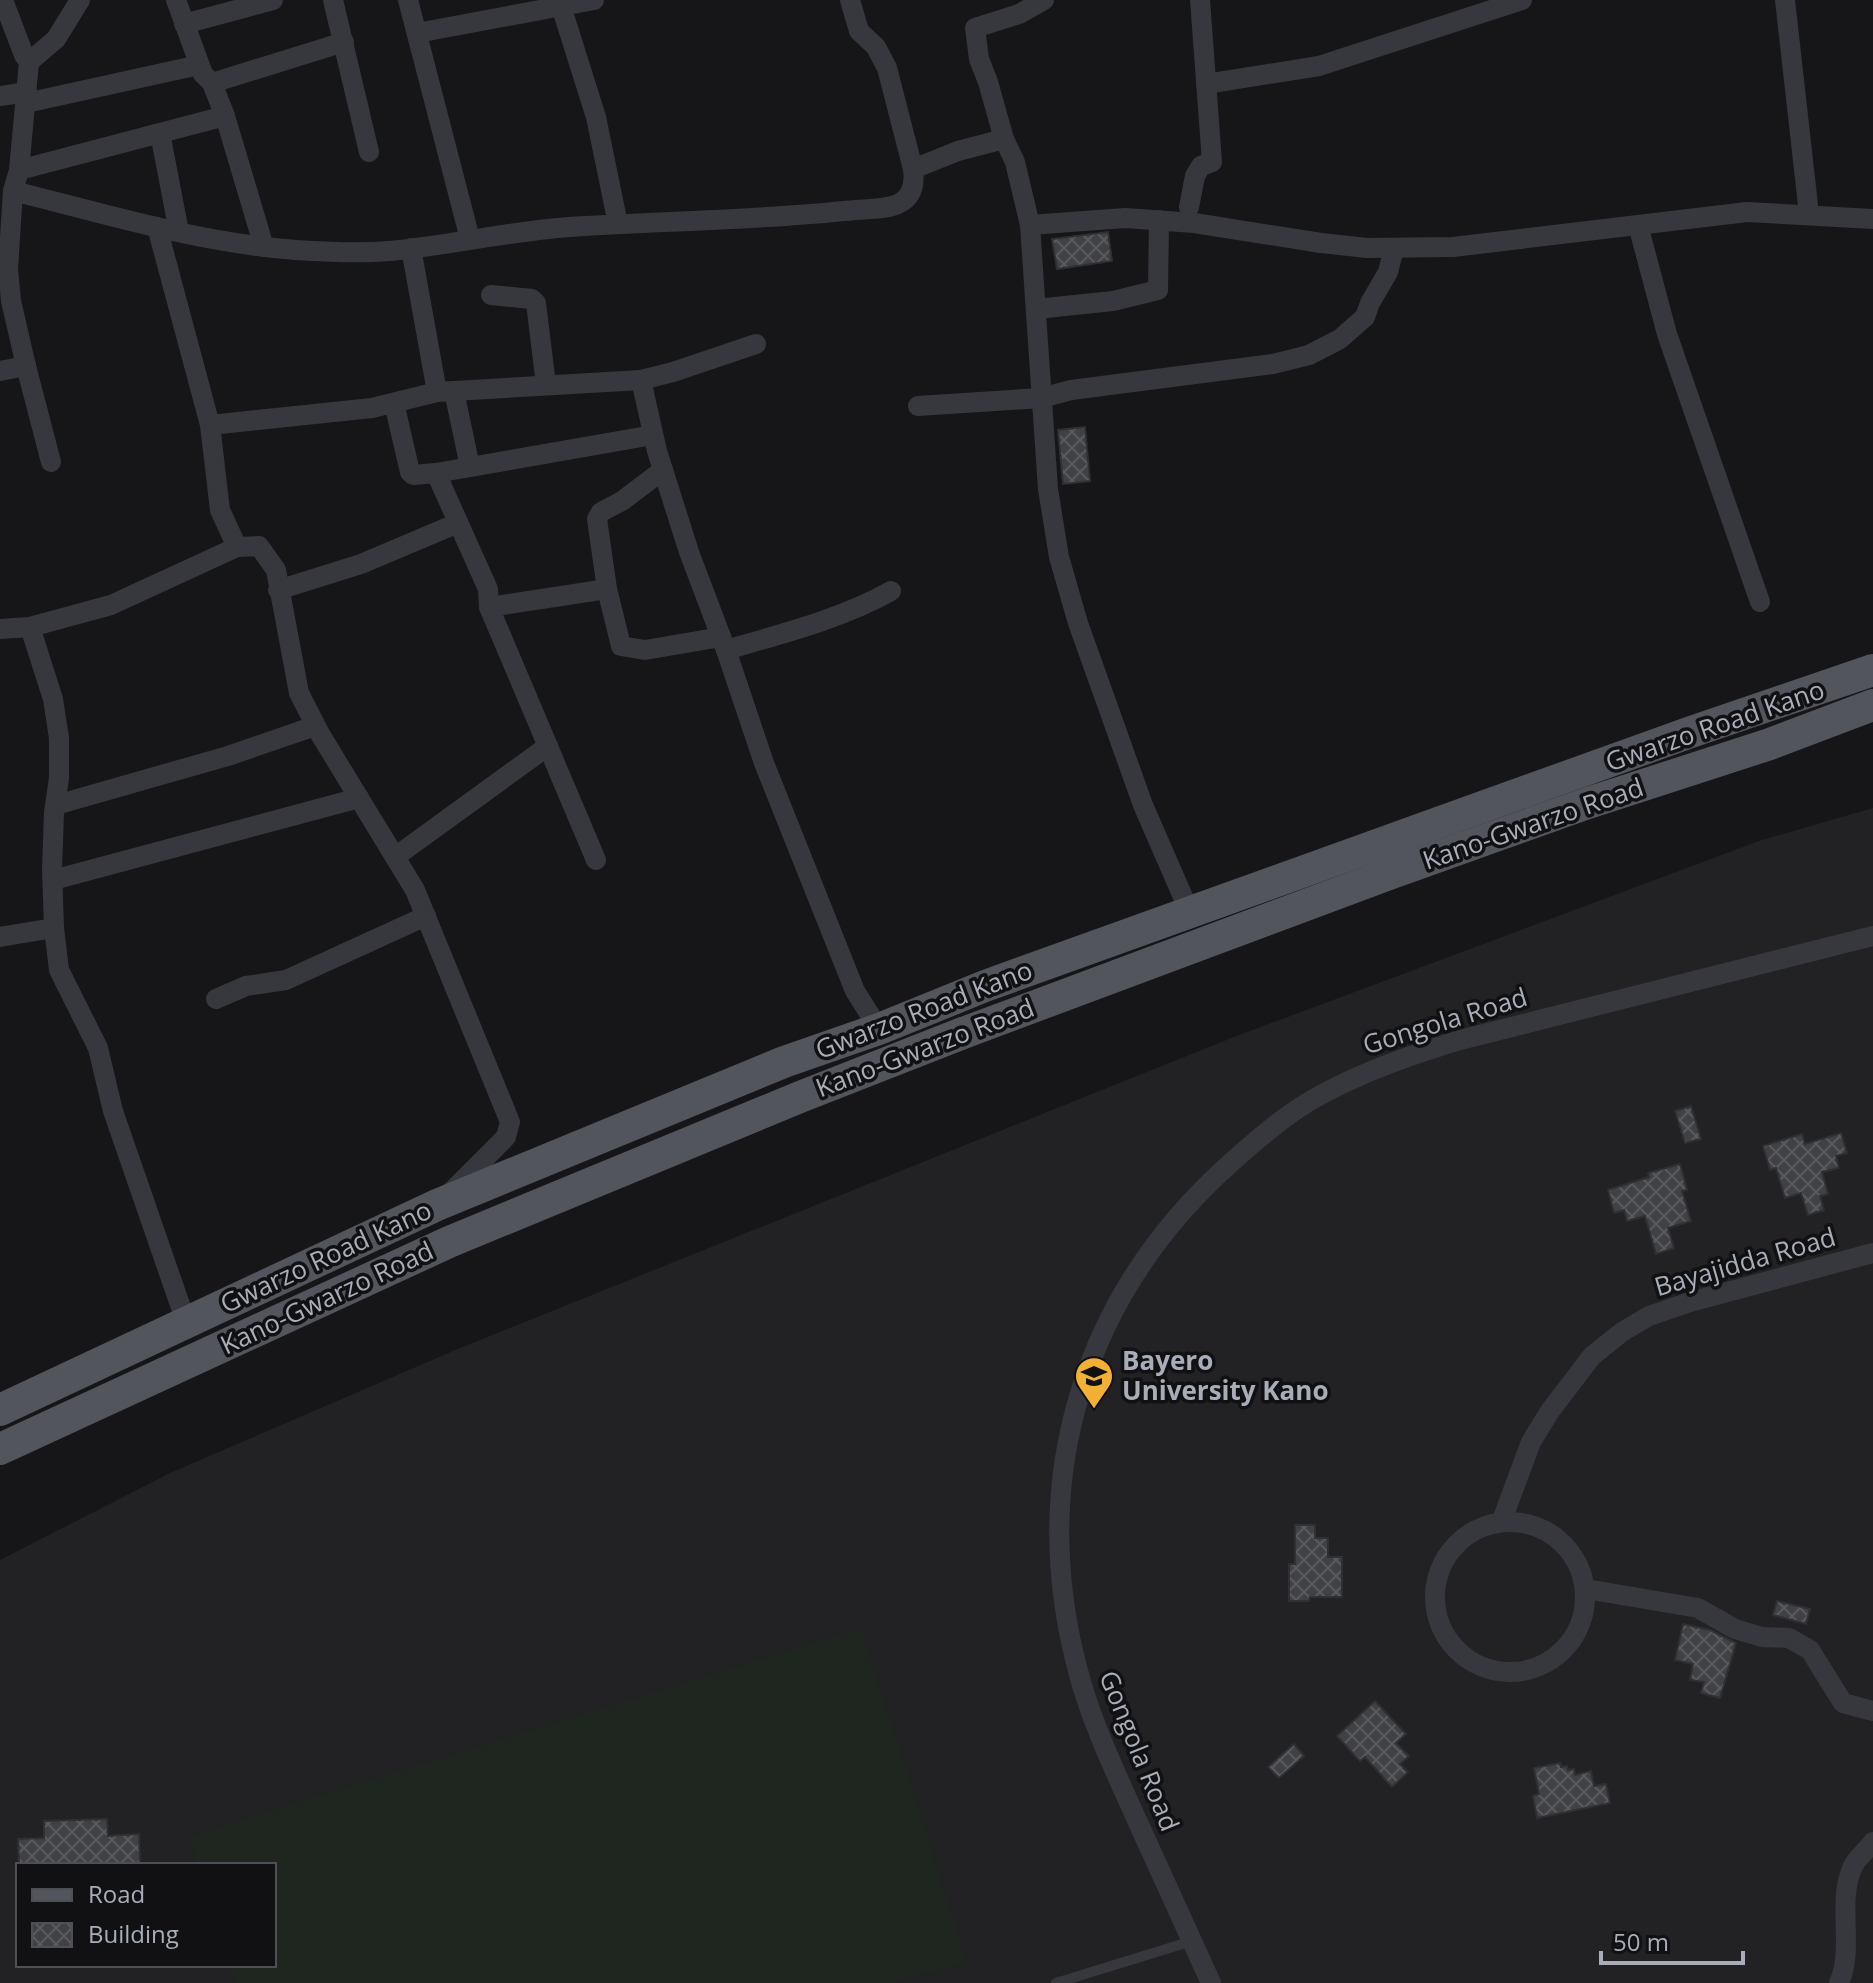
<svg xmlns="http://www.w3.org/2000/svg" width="1873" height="1983" viewBox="0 0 1873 1983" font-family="'Open Sans',sans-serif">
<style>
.built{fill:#222225;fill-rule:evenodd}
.garden{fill:#1e261f}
.building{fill:url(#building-cross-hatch);stroke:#303034;stroke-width:2}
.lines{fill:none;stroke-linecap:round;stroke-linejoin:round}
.lane{stroke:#37383d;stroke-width:10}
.street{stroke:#37383d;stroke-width:20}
.primary{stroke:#53555c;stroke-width:32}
.labels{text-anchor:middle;stroke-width:7;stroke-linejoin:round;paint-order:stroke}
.street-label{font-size:26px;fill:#a8adb8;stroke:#111113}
.poi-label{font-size:26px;font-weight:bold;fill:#a8adb8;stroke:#111113;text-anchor:start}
</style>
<defs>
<pattern id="building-cross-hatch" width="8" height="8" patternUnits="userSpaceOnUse" patternTransform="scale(2)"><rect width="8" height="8" fill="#404145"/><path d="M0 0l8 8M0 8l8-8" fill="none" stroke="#595a5e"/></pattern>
</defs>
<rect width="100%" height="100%" fill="#161618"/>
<path class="built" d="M1873 808V1983H0V1560L170 1473 460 1348 1234 1037 1762 840ZM18 1865H274V1965H18Z"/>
<path class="garden" d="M861 1628 967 1962 893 1983H234L229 1965H274V1865H198L189 1836Z"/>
<g class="building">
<path d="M1108 232 1112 261 1057 269 1052 239Z"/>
<path d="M1085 427 1090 481 1063 484 1058 430Z"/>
<path d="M1691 1106 1701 1139 1685 1143 1675 1111Z"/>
<path d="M1841 1133 1847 1153 1836 1156 1839 1168 1822 1172 1828 1194 1820 1196 1824 1210 1808 1215 1801 1193 1785 1198 1776 1168 1770 1170 1763 1146 1802 1134 1805 1144Z"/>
<path d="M1680 1164 1687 1190 1682 1191 1691 1221 1668 1228 1674 1248 1656 1254 1645 1216 1627 1221 1624 1210 1614 1213 1608 1190 1649 1177 1648 1173Z"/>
<path d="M1295 1525H1315V1538H1328V1557H1342V1597H1310L1309 1601H1289V1564H1295Z"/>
<path d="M1777 1601 1810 1609 1806 1624 1773 1615Z"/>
<path d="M1683 1624 1710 1630 1736 1643 1720 1698 1701 1693 1704 1682 1690 1680 1693 1664 1675 1660Z"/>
<path d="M1375 1701 1406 1734 1396 1743 1409 1756 1400 1764 1408 1772 1392 1787 1365 1757 1360 1761 1337 1736Z"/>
<path d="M1294 1744 1304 1756 1279 1778 1268 1767Z"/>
<path d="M1560 1763 1561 1767 1567 1766 1568 1770 1574 1769 1575 1775 1591 1771 1594 1786 1606 1784 1610 1803 1537 1818 1533 1796 1539 1794 1534 1768Z"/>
<path d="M107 1819 108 1836 139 1834 140 1865H19L18 1839 44 1838V1821Z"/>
</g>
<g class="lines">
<path class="lane" d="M1056 1983 1192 1941"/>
<g class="street">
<path d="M176 0 203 74 212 83 225 116 264 247"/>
<path d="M333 0 369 152"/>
<path d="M408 0 470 239"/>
<path d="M850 0 859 31 876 47 887 68 913 169"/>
<path d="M1044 0 1019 14 975 28 979 59 988 82 1004 139 1015 162 1030 225 1048 489 1059 557 1078 623 1143 805 1190 913"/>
<path d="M1785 0 1809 214"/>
<path d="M561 6 596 117 618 224"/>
<path d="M184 24 273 0"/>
<path d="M417 33 594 0"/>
<path d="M29 62 56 39 80 0"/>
<path d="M212 83 344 42"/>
<path d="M1206 84 1319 66 1522 0"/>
<path d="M0 96 27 92"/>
<path d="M26 103 199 65"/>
<path d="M160 133 179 232"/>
<path d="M19 170 225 116"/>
<path d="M13 191C106 214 200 243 296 250 330 252 366 254 399 250 461 243 522 229 585 226 671 221 758 220 844 211 858 209 886 210 898 204 913 197 915 183 913 169L958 151 1004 139"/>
<path d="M1189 207 1195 176 1201 166 1212 162 1200 0"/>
<path d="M1030 225 1125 218 1194 223 1321 243 1367 248 1453 247 1747 212 1873 219"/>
<path d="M1638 225 1667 334 1760 602"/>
<path d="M411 248 437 392"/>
<path d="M491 295 532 299 536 303 546 385"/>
<path d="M1036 309 1113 301 1158 290 1159 220"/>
<path d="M26 366 51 462"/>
<path d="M0 371 26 366 11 301 8 269 13 191 19 170 29 62 24 55 3 0"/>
<path d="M641 380 657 451 689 552 726 650 764 763 855 991 879 1029"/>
<path d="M454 391 470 467"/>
<path d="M394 403 410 472 413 475 436 473 653 435"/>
<path d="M918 406 1041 398 1071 390 1273 364 1309 355 1340 339 1365 317 1370 303 1388 272 1394 248"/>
<path d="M210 425 372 408 437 392 641 380 673 372 756 344"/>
<path d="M663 470 622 501 601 512 597 519 607 589 621 646 645 650 721 637"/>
<path d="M436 473 488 589 489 607 596 860"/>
<path d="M237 547 259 546 276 570 299 693 320 734 415 890 510 1122 506 1137 449 1194"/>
<path d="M278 590 361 564 458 523"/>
<path d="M489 607 607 589"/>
<path d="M30 627 53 699 59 738V778L54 813 52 869 54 928 59 970 98 1048 113 1111 186 1322"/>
<path d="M0 629 30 627 111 605 237 547 220 510 210 425 157 227"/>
<path d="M726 650C781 634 841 619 891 591"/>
<path d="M56 805 228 756 315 726"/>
<path d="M395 857 548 746"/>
<path d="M53 880 359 798"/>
<path d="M0 937 54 928"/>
<path d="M216 999 246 986 286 980 426 916"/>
<path d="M1502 1520 1531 1442 1550 1411 1592 1356 1622 1332 1649 1316 1690 1302 1873 1253"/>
<circle cx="1510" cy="1597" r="75"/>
<path d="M1586 1589 1698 1608 1735 1629 1762 1637 1789 1638 1810 1650 1843 1703 1873 1711"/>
<path d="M1211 1983C1186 1928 1161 1873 1136 1818 1114 1769 1090 1719 1077 1667 1027 1474 1085 1291 1234 1160 1258 1139 1283 1117 1310 1101 1358 1073 1408 1056 1460 1040L1873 936"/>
<path d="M1839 1983C1855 1947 1836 1903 1853 1866 1857 1858 1867 1850 1873 1842"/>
</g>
<g class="primary">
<path d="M0 1410 437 1205 784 1062 879 1029 985 986 1691 732 1873 670"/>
<path d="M0 1449 449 1242 800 1097 963 1033 1389 874 1588 803 1770 744 1873 705"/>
</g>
</g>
<defs>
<symbol id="university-pin" viewBox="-11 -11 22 30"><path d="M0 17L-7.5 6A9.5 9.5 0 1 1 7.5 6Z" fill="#f2b134" stroke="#111113"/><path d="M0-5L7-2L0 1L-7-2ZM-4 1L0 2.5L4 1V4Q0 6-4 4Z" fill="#111"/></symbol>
</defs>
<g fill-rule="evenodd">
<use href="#university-pin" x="1072" y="1354" width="44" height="60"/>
</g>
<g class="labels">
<g class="street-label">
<text transform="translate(1715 726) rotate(-19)" y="9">Gwarzo Road Kano</text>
<text transform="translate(1533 824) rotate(-19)" y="9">Kano-Gwarzo Road</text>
<text transform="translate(924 1010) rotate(-21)" y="9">Gwarzo Road Kano</text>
<text transform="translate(1445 1021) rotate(-17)" y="9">Gongola Road</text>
<text transform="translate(925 1048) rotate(-21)" y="9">Kano-Gwarzo Road</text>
<text transform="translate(326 1257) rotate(-25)" y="9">Gwarzo Road Kano</text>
<text transform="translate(1745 1262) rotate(-16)" y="9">Bayajidda Road</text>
<text transform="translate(327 1298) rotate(-25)" y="9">Kano-Gwarzo Road</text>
<text transform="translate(1139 1751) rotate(68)" y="9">Gongola Road</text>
</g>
<g class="poi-label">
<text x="1122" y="1370">Bayero<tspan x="1122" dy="30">University Kano</tspan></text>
</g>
</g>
<rect x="16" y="1863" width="260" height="104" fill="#111113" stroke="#4d4f55" stroke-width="2"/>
<rect x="32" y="1889" width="40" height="12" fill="#53555c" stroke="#4d4f55" stroke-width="2"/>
<text x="88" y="1903" font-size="24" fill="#a8adb8">Road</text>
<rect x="32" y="1923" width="40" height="24" fill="url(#building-cross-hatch)" stroke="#4d4f55" stroke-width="2"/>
<text x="88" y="1943" font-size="24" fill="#a8adb8">Building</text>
<path d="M1601 1951v12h142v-12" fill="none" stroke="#a8adb8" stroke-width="4"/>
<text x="1613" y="1951" font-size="24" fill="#a8adb8" stroke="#111113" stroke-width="6" paint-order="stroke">50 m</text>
</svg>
